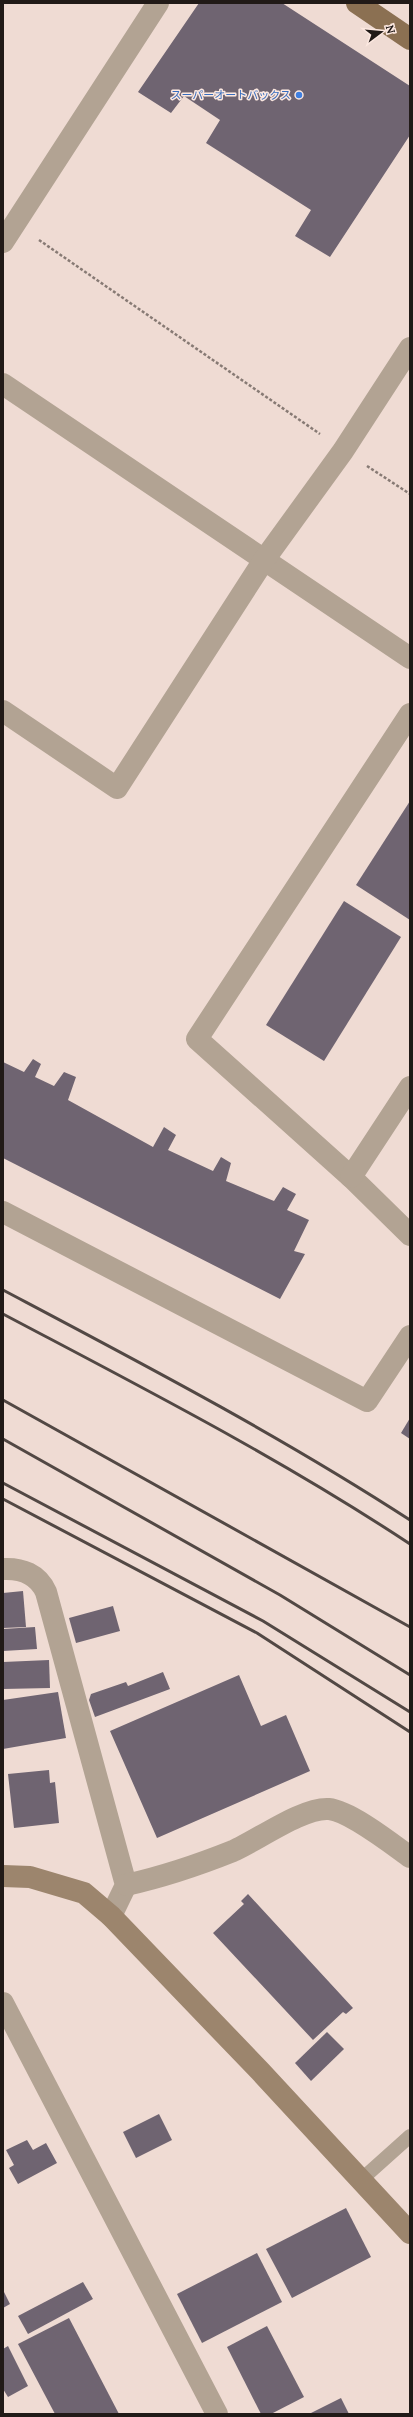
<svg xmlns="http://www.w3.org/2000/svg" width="413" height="2417" viewBox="0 0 413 2417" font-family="Lora,'Noto Sans JP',serif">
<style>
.building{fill:#6f6471}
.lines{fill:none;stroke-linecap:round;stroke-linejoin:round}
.path{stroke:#877a74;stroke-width:2.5;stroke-dasharray:3 2;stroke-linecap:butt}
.lane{stroke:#b2a393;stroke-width:14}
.street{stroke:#b2a393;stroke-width:22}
.secondary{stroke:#9c856d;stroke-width:22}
.primary{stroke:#8b7052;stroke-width:22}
.rail{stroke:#524844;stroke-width:3}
.shop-dot{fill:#3f7fe0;stroke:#fce8e0;stroke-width:1.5}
.labels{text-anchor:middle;stroke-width:3;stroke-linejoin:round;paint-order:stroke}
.shop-label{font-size:11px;fill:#366cbe;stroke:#fce8e0;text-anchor:end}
</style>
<rect width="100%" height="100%" fill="#efdbd3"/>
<g class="building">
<path d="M199 3H282L410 86V135L330 257 295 236 311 210 206 143 220 120 184 96 171 113 138 92Z"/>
<path d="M410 801V920L356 885Z"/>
<path d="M344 901 401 937 324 1061 266 1025Z"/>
<path d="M33 1059 41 1064 35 1077 54 1086 64 1072 76 1077 68 1100 153 1147 164 1127 176 1135 168 1150 213 1171 221 1157 231 1163 226 1181 274 1201 283 1187 296 1194 287 1210 309 1220 294 1251 305 1254 280 1299 3 1158V1062L24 1072Z"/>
<path d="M410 1418V1439L401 1433Z"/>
<path d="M23 1591 26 1627 3 1628V1593Z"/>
<path d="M113 1606 120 1631 76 1643 69 1618Z"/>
<path d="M35 1627 37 1649 3 1651V1629Z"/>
<path d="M49 1660 50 1688 3 1689V1662Z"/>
<path d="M163 1672 170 1689 95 1717 89 1700 91 1694 126 1682 128 1686Z"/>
<path d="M239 1675 261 1726 286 1715 310 1771 157 1838 110 1731Z"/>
<path d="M58 1692 66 1738 3 1749V1700Z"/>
<path d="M49 1770 50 1783 55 1782 59 1823 14 1828 8 1774Z"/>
<path d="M248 1894 353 2008 346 2014 343 2012 313 2040 213 1933 244 1904 241 1901Z"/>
<path d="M327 2032 344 2049 311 2081 295 2063Z"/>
<path d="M159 2114 172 2140 136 2158 123 2132Z"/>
<path d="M27 2140 33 2150 46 2143 57 2163 18 2184 9 2168 14 2165 6 2150Z"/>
<path d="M346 2208 371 2257 292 2298 266 2249Z"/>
<path d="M257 2253 282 2302 202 2343 177 2294Z"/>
<path d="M83 2282 93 2299 28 2334 18 2316Z"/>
<path d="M3 2290 10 2304 3 2308Z"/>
<path d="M69 2318 119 2414H55L18 2344Z"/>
<path d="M267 2326 304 2397 271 2414H261L227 2347Z"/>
<path d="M8 2346 28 2386 8 2397 3 2389V2349Z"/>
<path d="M341 2398 349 2414H309Z"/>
</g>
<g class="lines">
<g class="path">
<path d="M39 240 320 434"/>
<path d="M367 466 410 494"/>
</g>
<path class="lane" d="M362 2179 410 2136"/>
<g class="street">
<path d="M3 242 158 3"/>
<path d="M3 384 410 658"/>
<path d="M3 711 117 788 264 560 343 451 410 348"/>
<path d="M410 714 197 1039 351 1177 410 1235"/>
<path d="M351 1177 410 1087"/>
<path d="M3 1212 367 1401 410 1336"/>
<path d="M3 1569C22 1568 38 1574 46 1592L126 1885 111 1916"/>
<path d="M126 1885C162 1877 198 1865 233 1851 258 1840 303 1807 329 1809 350 1811 392 1844 410 1857"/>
<path d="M3 2003 217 2414"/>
</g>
<path class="secondary" d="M3 1876 30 1877 84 1893 111 1916 260 2071 410 2233"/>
<path class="primary" d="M357 3 410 39"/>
<g class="rail">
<path d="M3 1290C141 1363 279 1435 410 1520"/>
<path d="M3 1314C141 1387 280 1458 410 1544"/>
<path d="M3 1400 410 1627"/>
<path d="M3 1439 280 1595 410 1675"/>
<path d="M3 1483 263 1621 410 1712"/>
<path d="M3 1499 257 1633 410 1732"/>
</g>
</g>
<circle class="shop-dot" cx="299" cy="95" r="4"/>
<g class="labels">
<g class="shop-label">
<text x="291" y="99">スーパーオートバックス</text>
</g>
</g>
<rect width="413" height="2417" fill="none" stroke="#211a17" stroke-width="8"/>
<g transform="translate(381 32) rotate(74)" stroke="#fce8e0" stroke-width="3" paint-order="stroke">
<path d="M0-3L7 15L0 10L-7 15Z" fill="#211a17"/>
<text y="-6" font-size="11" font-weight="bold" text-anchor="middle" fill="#211a17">N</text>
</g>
</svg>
